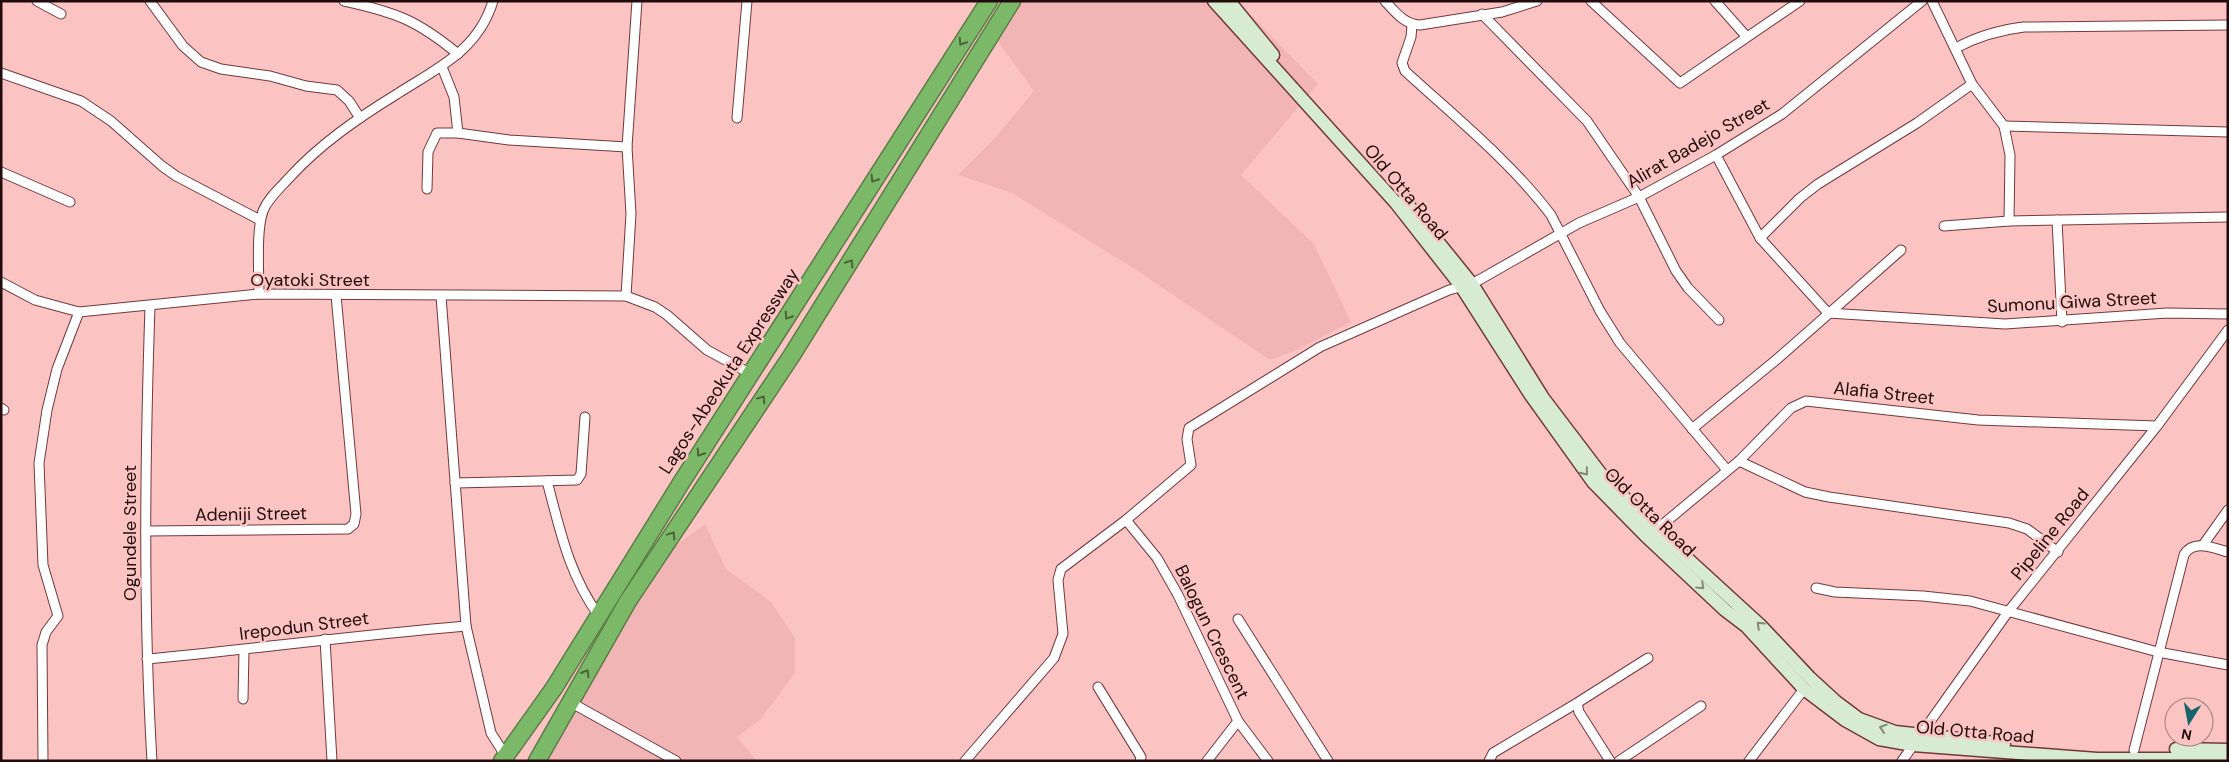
<svg xmlns="http://www.w3.org/2000/svg" width="2229" height="762" viewBox="0 0 2229 762" font-family="'DM Sans',sans-serif">
<style>
.built{fill:#f1b5b5}
.lines{fill:none;stroke-linecap:round;stroke-linejoin:round}
.street-casing{stroke:#72393b;stroke-width:11}
.secondary-casing{stroke:#72393b;stroke-width:15}
.highway-casing{stroke:#5c7c48;stroke-width:19}
.street{stroke:#fff;stroke-width:9}
.secondary{stroke:#d7ead2;stroke-width:12}
.highway{stroke:#7bb968;stroke-width:16}
.oneway{stroke:#4e623a}
.oneway2{stroke:#868679}
.labels{text-anchor:middle;stroke-width:5;stroke-linejoin:round;paint-order:stroke}
.street-label{font-size:18px;fill:#220b0c;stroke:#fbc4c3}
</style>
<rect width="100%" height="100%" fill="#fbc4c3"/>
<g class="built">
<path d="M1020 1H1237L1318 84 1241 175 1314 244 1351 322 1297 350 1270 360 1133 268 1012 193 958 175 995 138 1034 91 994 36Z"/>
<path d="M705 524 726 569 771 602 795 638V673L760 720 737 737 757 761H548L562 730 668 551Z"/>
</g>
<g class="lines">
<defs>
<g id="street">
<path d="M37 1 61 14"/>
<path d="M150 1 183 46 201 62 221 69 270 76 306 86 337 90 349 101 360 118"/>
<path d="M344 1C395 12 417 20 458 54"/>
<path d="M1385 1C1395 12 1404 24 1420 25L1502 12 1537 1"/>
<path d="M1591 1 1680 83 1800 1"/>
<path d="M1715 1 1746 36"/>
<path d="M1932 1 1972 84 2004 126 2010 155 2009 221"/>
<path d="M1482 14 1587 121 1639 197 1676 271 1688 288 1719 320"/>
<path d="M1412 25 1411 37 1402 63 1405 71C1454 116 1511 162 1551 215L1600 311 1620 343 1727 470"/>
<path d="M1956 48C1978 36 1999 30 2024 27L2228 25"/>
<path d="M442 67 454 97 458 133"/>
<path d="M1 73 81 101 111 121 162 166 176 176 260 220"/>
<path d="M737 118 747 1"/>
<path d="M2004 126 2228 132"/>
<path d="M1716 155 1760 238 1828 313 2005 324 2167 313 2228 314"/>
<path d="M1 172 70 202"/>
<path d="M427 189 428 152 437 133H458L509 140 627 147"/>
<path d="M2057 220 2062 322"/>
<path d="M1944 226 2009 221 2228 217"/>
<path d="M1760 238 1800 198 1818 184 1917 123 1972 84"/>
<path d="M1 282 35 300 79 312 259 294 626 296 655 307 667 315 707 350 751 374"/>
<path d="M259 294C259 273 256 230 263 211 268 198 280 188 289 178 320 144 358 118 397 94 437 68 478 51 493 1"/>
<path d="M441 296 466 626 491 733 505 755"/>
<path d="M626 296 631 214 627 147 637 1"/>
<path d="M150 306C145 458 143 609 152 761"/>
<path d="M1 408 4 410"/>
<path d="M1692 429 1776 360 1901 250"/>
<path d="M1739 461 1805 492 1829 497 2009 523 2027 529 2058 552"/>
<path d="M547 481C560 530 569 575 599 616"/>
<path d="M455 483 577 480 581 474 585 417"/>
<path d="M1126 520 1157 558 1178 595 1238 721 1268 761"/>
<path d="M1656 530 1739 461 1791 408 1806 401 1978 420 2157 426"/>
<path d="M146 531 348 529 354 524 356 514 336 295"/>
<path d="M2203 545 2228 510"/>
<path d="M1816 588 1835 592 1923 596 1970 601 2158 652 2228 665"/>
<path d="M1238 619 1328 761"/>
<path d="M325 639 332 761"/>
<path d="M147 659C253 649 359 635 466 626"/>
<path d="M1098 687 1141 757 1140 761"/>
<path d="M243 699 244 650"/>
<path d="M570 702 676 761"/>
<path d="M2134 750 2184 555C2193 539 2213 548 2228 552"/>
<path d="M43 761 42 645 46 632 58 616 43 565 39 463 47 410 57 369 79 312"/>
<path d="M965 761 1054 658 1063 634 1058 580 1061 569 1126 520 1191 465 1187 439 1189 428 1320 347 1449 290 1472 284 1579 223 1639 197 1716 155 1782 114 1922 1"/>
<path d="M1207 761 1238 721"/>
<path d="M1489 761 1493 753 1577 703"/>
<path d="M1610 761 1579 712 1577 703 1648 658"/>
<path d="M1619 761 1701 706"/>
<path d="M1749 761 1804 689"/>
<path d="M1902 761 2008 612 2157 426 2228 330"/>
</g>
<g id="secondary">
<path d="M1214 1 1396 203 1461 286 1530 394 1593 482 1645 535 1725 610 1746 626 1804 689 1845 720 1879 739 1913 745 2097 759H2228"/>
<path d="M1229 1 1273 55"/>
<path d="M1404 200 1472 284 1543 398 1600 473 1656 530 1761 626 1810 678 1835 701 1859 719 1895 732 2004 744"/>
<path d="M2176 749 2228 750"/>
</g>
<g id="highway">
<path d="M502 761 554 688 681 483 989 1"/>
<path d="M537 761 628 601 792 355 1012 1"/>
</g>
</defs>
<use href="#street" class="street-casing"/>
<use href="#secondary" class="secondary-casing"/>
<use href="#highway" class="highway-casing"/>
<use href="#street" class="street"/>
<use href="#secondary" class="secondary"/>
<use href="#highway" class="highway"/>
</g>
<defs><path id="oneway-chevron" d="M-2-3.5L2.5 0L-2 3.5" fill="none" stroke-width="1.6" stroke-linecap="round" stroke-linejoin="round" transform="scale(1.25)"/></defs>
<g class="oneway">
<use href="#oneway-chevron" transform="translate(962 42) rotate(123)"/>
<use href="#oneway-chevron" transform="translate(874 179) rotate(122)"/>
<use href="#oneway-chevron" transform="translate(850 263) rotate(-58)"/>
<use href="#oneway-chevron" transform="translate(788 316) rotate(123)"/>
<use href="#oneway-chevron" transform="translate(762 399) rotate(-56)"/>
<use href="#oneway-chevron" transform="translate(700 453) rotate(123)"/>
<use href="#oneway-chevron" transform="translate(672 535) rotate(-56)"/>
<use href="#oneway-chevron" transform="translate(586 673) rotate(-60)"/>
</g>
<g class="oneway2">
<use href="#oneway-chevron" transform="translate(1585 472) rotate(51)"/>
<use href="#oneway-chevron" transform="translate(1701 586) rotate(44)"/>
<use href="#oneway-chevron" transform="translate(1760 625) rotate(-136)"/>
<use href="#oneway-chevron" transform="translate(1883 728) rotate(-162)"/>
</g>
<g class="labels">
<g class="street-label">
<text transform="translate(1698 143) rotate(-30)" y="6">Alirat Badejo Street</text>
<text transform="translate(1406 192) rotate(50)" y="6">Old Otta Road</text>
<text x="310" y="286">Oyatoki Street</text>
<text transform="translate(2072 302) rotate(-3)" y="6">Sumonu Giwa Street</text>
<text transform="translate(729 371) rotate(-57)" y="6">Lagos-Abeokuta Expressway</text>
<text transform="translate(1884 393) rotate(6)" y="6">Alafia Street</text>
<text transform="translate(1650 512) rotate(44)" y="6">Old Otta Road</text>
<text transform="translate(251 514) rotate(-1)" y="6">Adeniji Street</text>
<text transform="translate(130 533) rotate(-90)" y="6">Ogundele Street</text>
<text transform="translate(2050 534) rotate(-51)" y="6">Pipeline Road</text>
<text transform="translate(304 626) rotate(-7)" y="6">Irepodun Street</text>
<text transform="translate(1212 632) rotate(64)" y="6">Balogun Crescent</text>
<text transform="translate(1975 732) rotate(5)" y="6">Old Otta Road</text>
</g>
</g>
<rect width="2229" height="762" fill="none" stroke="#220b0c" stroke-width="5"/>
<g transform="translate(2189 722) rotate(191)"><circle r="24" fill="#fbc4c3" stroke="#a47a7a"/>
<path d="M0-4L9 19L0 12L-9 19Z" fill="#166568"/>
<text y="-8" font-size="14" font-weight="bold" text-anchor="middle" fill="#220b0c">N</text>
</g>
</svg>
